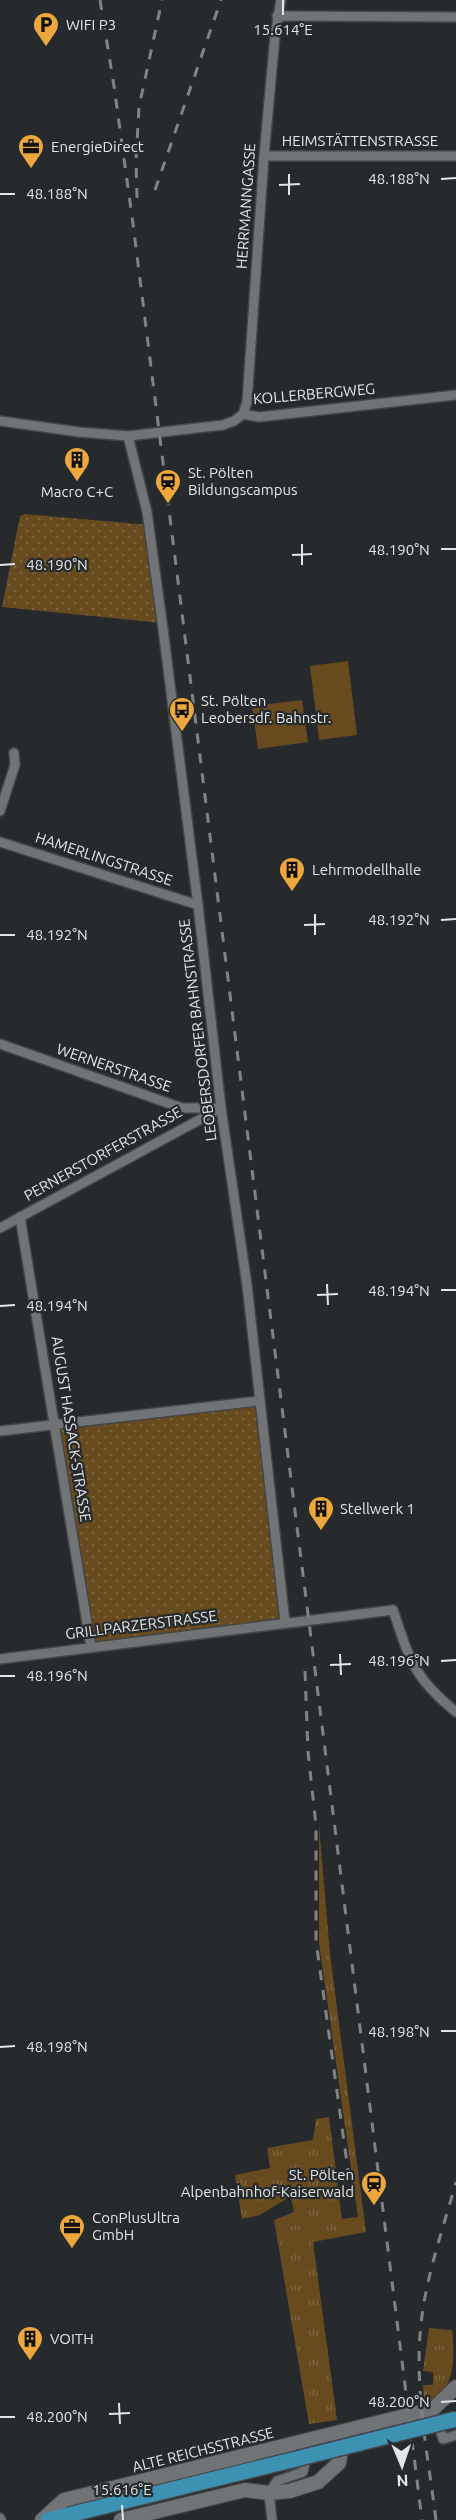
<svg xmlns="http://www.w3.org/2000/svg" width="456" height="2520" viewBox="0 0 456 2520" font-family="Ubuntu,sans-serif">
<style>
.grass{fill:url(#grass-tufts)}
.park{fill:#684a1f}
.garden{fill:url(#garden-dots)}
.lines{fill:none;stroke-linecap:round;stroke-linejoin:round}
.street-casing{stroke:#434546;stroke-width:12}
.secondary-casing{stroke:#434546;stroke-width:16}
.primary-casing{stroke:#434546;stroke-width:18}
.street{stroke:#717476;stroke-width:9}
.secondary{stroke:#717476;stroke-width:14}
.primary{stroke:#3c92b2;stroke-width:15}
.rail{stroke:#818485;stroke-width:3;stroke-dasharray:10 10;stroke-linecap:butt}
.primary-bridge-casing{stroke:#434546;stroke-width:18;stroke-linecap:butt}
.primary-bridge{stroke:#3c92b2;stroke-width:15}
.ticks{fill:none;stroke:#e3e5e6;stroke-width:2}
.labels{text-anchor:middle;stroke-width:4.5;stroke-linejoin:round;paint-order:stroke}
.poi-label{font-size:15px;fill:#e3e5e6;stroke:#272a2c;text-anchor:start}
.street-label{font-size:15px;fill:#e3e5e6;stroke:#272a2c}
.ticks-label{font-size:15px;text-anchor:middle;fill:#e3e5e6;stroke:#272a2c;stroke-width:4.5;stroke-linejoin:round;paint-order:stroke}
</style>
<defs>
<pattern id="grass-tufts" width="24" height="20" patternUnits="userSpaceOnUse" patternTransform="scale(1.5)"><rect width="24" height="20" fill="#684a1f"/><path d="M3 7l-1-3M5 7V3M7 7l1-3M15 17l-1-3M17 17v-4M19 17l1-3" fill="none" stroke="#7d6440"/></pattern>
<pattern id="garden-dots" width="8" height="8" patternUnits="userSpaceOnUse" patternTransform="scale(1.5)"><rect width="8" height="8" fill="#684a1f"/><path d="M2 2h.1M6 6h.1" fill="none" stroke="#7d6440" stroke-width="1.8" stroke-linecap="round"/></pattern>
</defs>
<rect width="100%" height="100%" fill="#272a2c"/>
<g class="grass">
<path d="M319 1825 330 1954 366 2232 313 2242 337 2420 309 2424 274 2220 294 2212 291 2196 260 2215 242 2219 235 2175 270 2168 267 2148 313 2140 316 2119 329 2117 342 2219 358 2217 319 1943Z"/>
<path d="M429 2328 452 2330C455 2358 456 2394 424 2404L423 2385H433V2372L423 2371Z"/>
</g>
<g class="park">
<path d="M348 661 357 735 319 740 310 666Z"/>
<path d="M302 700 308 742 258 749 252 706Z"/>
</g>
<g class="garden">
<path d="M25 514 149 525 162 623 2 607 20 516Z"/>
<path d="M258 1401 285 1622 91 1647 56 1425Z"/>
</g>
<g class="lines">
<defs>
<g id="street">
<path d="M277 16 456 17"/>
<path d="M264 156H456"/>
<path d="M243 414 247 402 264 156 275 36 281 0"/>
<path d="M243 414 259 417 456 395"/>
<path d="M0 421 79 432 128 436 223 425 234 421 243 414"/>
<path d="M128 436 147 512 163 629 198 905 221 1108 247 1285 285 1622"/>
<path d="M0 811 15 765 14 753"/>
<path d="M0 842 198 905"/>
<path d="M0 1044 182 1108H219"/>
<path d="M20 1217 91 1647"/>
<path d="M0 1228 221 1108"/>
<path d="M0 1431 258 1401"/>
<path d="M0 1659 393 1610C410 1660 413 1677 456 1712"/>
<path d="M437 2419 443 2439 456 2435"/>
<path d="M0 2518 1 2520"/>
<path d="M272 2520 269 2493 277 2481 303 2472 307 2455"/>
</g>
<g id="secondary">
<path d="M42 2520 64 2500 421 2412 434 2408 456 2387"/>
<path d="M121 2520 245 2490 269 2493 290 2491 318 2482 339 2463 343 2437"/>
</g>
<path id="primary" d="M48 2520 296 2459"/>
</defs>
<use href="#street" class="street-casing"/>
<use href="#secondary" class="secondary-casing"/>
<use href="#primary" class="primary-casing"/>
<use href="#street" class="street"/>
<use href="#secondary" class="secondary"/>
<use href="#primary" class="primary"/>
<g class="rail">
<path d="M100 0 114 86 133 224 422 2520"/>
<path d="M155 190 221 0"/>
<path d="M137 198 136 160 139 107 162 0"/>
<path d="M305 1671 308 1752 316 1825V1941L353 2206"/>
<path d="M436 2520C428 2455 414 2390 421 2324 426 2276 443 2229 456 2182"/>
</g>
<defs>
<path id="primary-bridge" d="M296 2459 456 2419"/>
</defs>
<use href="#primary-bridge" class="primary-bridge-casing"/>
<use href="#primary-bridge" class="primary-bridge"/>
</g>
<path class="ticks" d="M283 0V15M289 174V195M441 179 456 178M279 185 300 184M0 194H15M302 544V565M441 549H456M292 555 312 554M0 565 15 564M315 914V935M441 920 456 919M304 925 325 924M0 935H15M327 1284 328 1305M441 1290H456M317 1295 338 1294M0 1306 15 1305M340 1654 341 1675M441 1661 456 1660M330 1665 351 1664M0 1676H15M441 2031H456M0 2047 15 2046M441 2402 456 2401M119 2403 120 2424M109 2414 130 2413M0 2417H15M122 2505 123 2520"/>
<defs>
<symbol id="parking-pin" viewBox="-11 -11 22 30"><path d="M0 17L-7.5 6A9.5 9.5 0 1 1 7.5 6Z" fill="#eea73d" stroke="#272a2c"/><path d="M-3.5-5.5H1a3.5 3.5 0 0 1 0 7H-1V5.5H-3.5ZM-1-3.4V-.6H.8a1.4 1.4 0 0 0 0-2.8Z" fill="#111"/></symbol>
<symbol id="office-pin" viewBox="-11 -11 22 30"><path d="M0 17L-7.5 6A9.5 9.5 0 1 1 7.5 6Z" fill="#eea73d" stroke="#272a2c"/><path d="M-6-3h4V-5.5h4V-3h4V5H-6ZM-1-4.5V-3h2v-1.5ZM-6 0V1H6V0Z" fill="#111"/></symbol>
<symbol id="building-pin" viewBox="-11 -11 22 30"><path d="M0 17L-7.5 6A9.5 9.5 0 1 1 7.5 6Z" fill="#eea73d" stroke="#272a2c"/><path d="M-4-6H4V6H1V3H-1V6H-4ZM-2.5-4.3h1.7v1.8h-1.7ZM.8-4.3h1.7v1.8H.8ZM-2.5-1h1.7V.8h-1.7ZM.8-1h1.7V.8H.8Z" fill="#111"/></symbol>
<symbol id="station-pin" viewBox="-11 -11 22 30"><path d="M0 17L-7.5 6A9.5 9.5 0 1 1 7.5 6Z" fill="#eea73d" stroke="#272a2c"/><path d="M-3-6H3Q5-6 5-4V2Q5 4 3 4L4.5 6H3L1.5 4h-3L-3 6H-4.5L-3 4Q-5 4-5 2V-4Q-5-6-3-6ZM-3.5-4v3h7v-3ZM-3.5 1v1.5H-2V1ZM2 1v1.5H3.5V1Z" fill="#111"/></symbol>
<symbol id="bus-pin" viewBox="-11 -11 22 30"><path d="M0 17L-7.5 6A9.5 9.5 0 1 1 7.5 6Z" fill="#eea73d" stroke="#272a2c"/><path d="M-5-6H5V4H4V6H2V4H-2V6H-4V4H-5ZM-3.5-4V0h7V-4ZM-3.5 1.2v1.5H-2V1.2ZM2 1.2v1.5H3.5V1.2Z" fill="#111"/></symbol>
</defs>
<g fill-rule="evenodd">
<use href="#parking-pin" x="31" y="10" width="30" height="40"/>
<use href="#office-pin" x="16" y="132" width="30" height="40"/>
<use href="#building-pin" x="62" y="445" width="30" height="40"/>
<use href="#station-pin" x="153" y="467" width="30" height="40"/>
<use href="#bus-pin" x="167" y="695" width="30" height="40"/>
<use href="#building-pin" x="277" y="855" width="30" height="40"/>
<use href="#building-pin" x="306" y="1494" width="30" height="40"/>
<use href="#station-pin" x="359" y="2169" width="30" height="40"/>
<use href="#office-pin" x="57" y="2212" width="30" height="40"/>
<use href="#building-pin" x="15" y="2324" width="30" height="40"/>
</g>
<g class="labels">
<g class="poi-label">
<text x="66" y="30">WIFI P3</text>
<text x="51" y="152">EnergieDirect</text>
<text x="188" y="478">St. Pölten<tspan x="188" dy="17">Bildungscampus</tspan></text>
<text x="77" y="497" text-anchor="middle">Macro C+C</text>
<text x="201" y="706">St. Pölten<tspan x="201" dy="17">Leobersdf. Bahnstr.</tspan></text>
<text x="312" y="875">Lehrmodellhalle</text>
<text x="340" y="1514">Stellwerk 1</text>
<text x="354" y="2180" text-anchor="end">St. Pölten<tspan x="354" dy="17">Alpenbahnhof-Kaiserwald</tspan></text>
<text x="92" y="2223">ConPlusUltra<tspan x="92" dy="17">GmbH</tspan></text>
<text x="50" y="2344">VOITH</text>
</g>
<g class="street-label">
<text x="360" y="146">HEIMSTÄTTENSTRASSE</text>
<text transform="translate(246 206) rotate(-86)" y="5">HERRMANNGASSE</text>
<text transform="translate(314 394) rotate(-5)" y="5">KOLLERBERGWEG</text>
<text transform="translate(104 859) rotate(18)" y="5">HAMERLINGSTRASSE</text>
<text transform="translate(198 1030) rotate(-97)" y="5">LEOBERSDORFER BAHNSTRASSE</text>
<text transform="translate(114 1068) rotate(19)" y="5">WERNERSTRASSE</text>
<text transform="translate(103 1154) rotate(-29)" y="5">PERNERSTORFERSTRASSE</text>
<text transform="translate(71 1429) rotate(81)" y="5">AUGUST HASSACK-STRASSE</text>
<text transform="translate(141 1625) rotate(-7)" y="5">GRILLPARZERSTRASSE</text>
<text transform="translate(203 2450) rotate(-14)" y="5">ALTE REICHSSTRASSE</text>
</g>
</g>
<g class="ticks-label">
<text x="283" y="35">15.614°E</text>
<text x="399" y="184">48.188°N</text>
<text x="57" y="199">48.188°N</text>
<text x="399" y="555">48.190°N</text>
<text x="57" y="570">48.190°N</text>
<text x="399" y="925">48.192°N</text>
<text x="57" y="940">48.192°N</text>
<text x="399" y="1296">48.194°N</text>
<text x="57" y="1311">48.194°N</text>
<text x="399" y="1666">48.196°N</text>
<text x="57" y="1681">48.196°N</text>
<text x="399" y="2037">48.198°N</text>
<text x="57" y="2052">48.198°N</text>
<text x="399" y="2407">48.200°N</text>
<text x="57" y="2422">48.200°N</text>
<text x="122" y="2495">15.616°E</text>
</g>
<g transform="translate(402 2466) rotate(178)" stroke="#272a2c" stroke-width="4.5" paint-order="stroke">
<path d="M0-4.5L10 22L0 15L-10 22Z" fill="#e3e5e6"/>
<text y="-9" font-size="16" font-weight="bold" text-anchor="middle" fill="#e3e5e6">N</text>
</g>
</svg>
